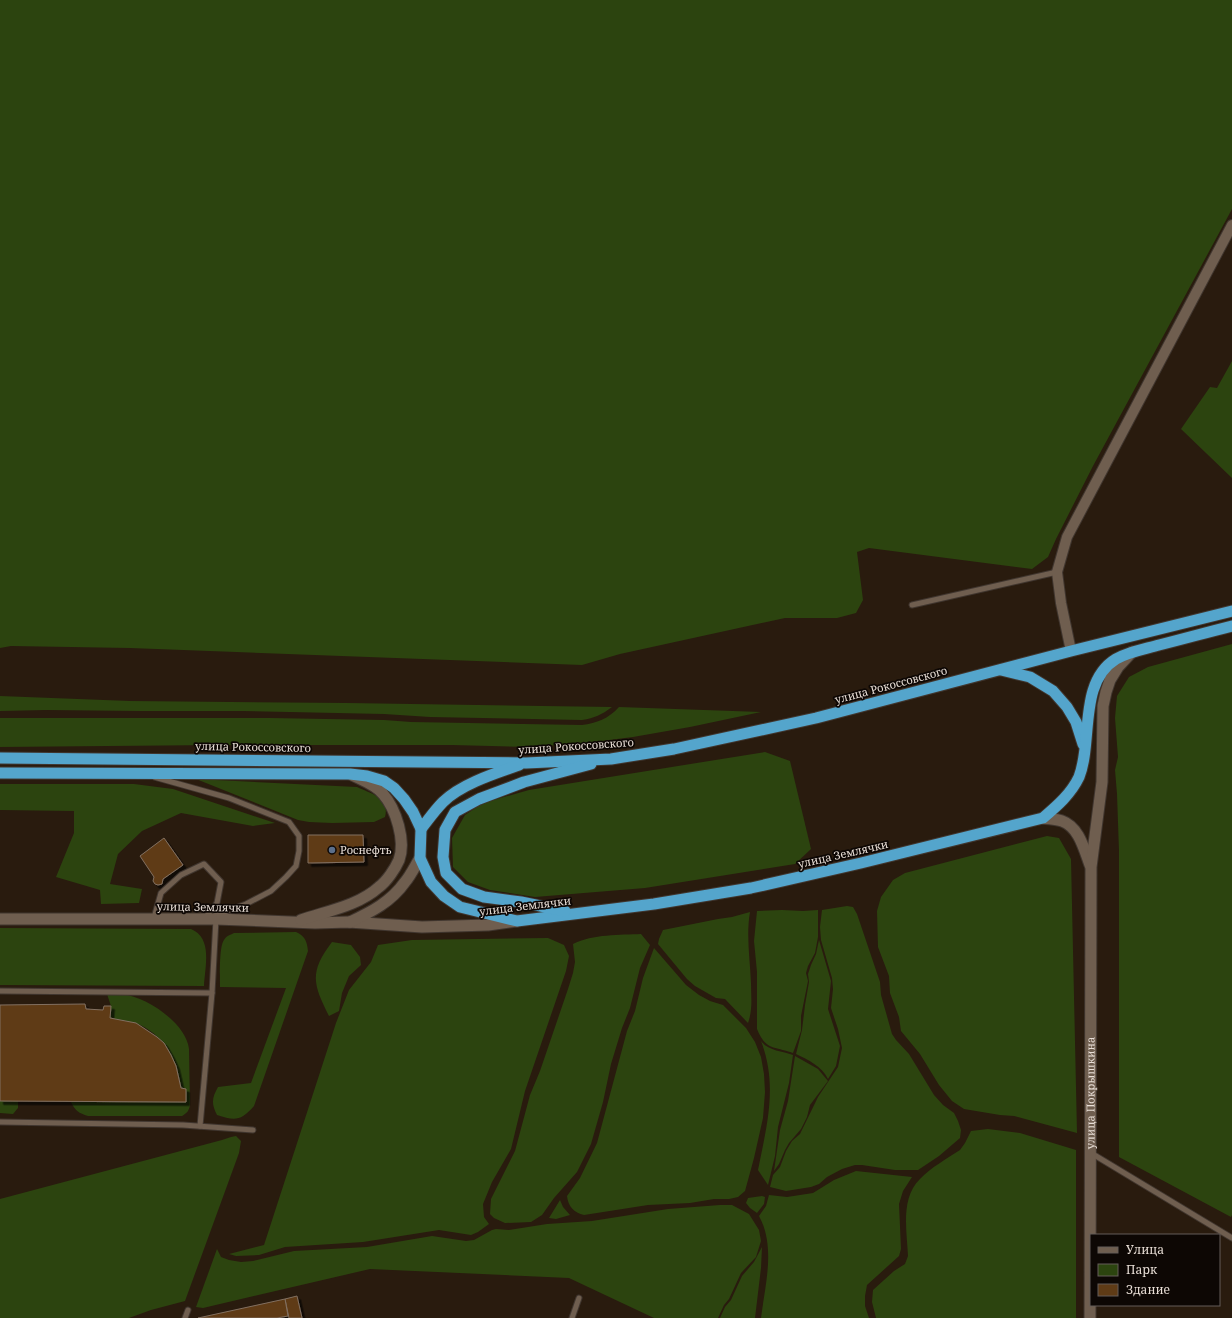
<svg xmlns="http://www.w3.org/2000/svg" width="1232" height="1318" viewBox="0 0 1232 1318" font-family="'Noto Serif',serif">
<style>
.green{fill:#2c440f}
.building{fill:#5f3b16;stroke:#827061;filter:url(#shadow)}
.lines{fill:none;stroke-linecap:round;stroke-linejoin:round}
.service-casing{stroke:#40362f;stroke-width:7}
.minor-casing{stroke:#40362f;stroke-width:12}
.secondary-casing{stroke:#40362f;stroke-width:13}
.trunk-casing{stroke:#40362f;stroke-width:13}
.service{stroke:#6f5e4f;stroke-width:5}
.minor{stroke:#6f5e4f;stroke-width:10}
.secondary{stroke:#6f5e4f;stroke-width:11}
.trunk{stroke:#54a5cc;stroke-width:11}
.service-dot{fill:#5c6f8a;stroke:#0d0704;stroke-width:1.5}
.labels{text-anchor:middle;stroke-width:3.5;stroke-linejoin:round;paint-order:stroke}
.street-label{font-size:11px;fill:#e8ded6;stroke:#0d0704}
.poi-label{font-size:11px;fill:#e8ded6;stroke:#0d0704;text-anchor:start}
</style>
<defs>
<filter id="shadow"><feDropShadow dx="3.5" dy="3.5" stdDeviation="0" flood-color="#0009"/></filter>
</defs>
<rect width="100%" height="100%" fill="#291b0e"/>
<g class="green">
<path d="M0 0H1232V209L1093 466 1056 539 1048 557 1032 569 869 548 857 552 863 600 856 613 837 618H785L620 654 582 665 130 648 11 646 0 648Z"/>
<path d="M1232 361V478L1181 429 1210 387 1217 388Z"/>
<path d="M1232 644V1215L1231 1217 1119 1157V851L1117 794 1115 770 1118 757 1115 718 1117 696 1129 677 1148 667Z"/>
<path d="M0 696 130 701 347 703 612 707C601 715 595 718 582 720L482 718 430 717 384 714 243 711H140L46 710 0 711Z"/>
<path d="M619 707 761 712 690 727 633 737 585 743 530 747 452 745H218L0 747V718H270L384 720 411 722 582 725C597 723 608 719 619 707Z"/>
<path d="M765 752 790 761 811 849 795 864 645 888 535 897 490 890 468 882 453 867 452 838 465 815 483 803 529 790Z"/>
<path d="M196 779 357 787C372 794 390 798 385 817L374 822 332 823 309 822 298 820Z"/>
<path d="M0 784H134L173 789 275 823 253 826 181 813 142 831 118 854 110 884 142 889 139 903 101 904 100 890 56 877 74 833V811L0 810Z"/>
<path d="M1047 836 1059 838 1071 859 1077 1133 1014 1116 1000 1115 964 1109 952 1101 939 1085 920 1054 901 1031 899 1017 890 993 889 976 878 947 877 911 881 897 893 880 905 873Z"/>
<path d="M847 906 853 907 857 914 880 982 881 995 892 1034 896 1040 909 1054 934 1095 943 1105 954 1113 958 1121 961 1130 960 1138 939 1156 918 1170H895L862 1165H855L842 1169 827 1177 819 1184 811 1187 786 1191 770 1187 773 1175 780 1167 786 1151 792 1141 800 1134 818 1097 838 1067 842 1048 838 1029 831 1008 833 989 832 978 821 940 820 927 822 910Z"/>
<path d="M782 910 803 911 818 910V937L815 953 808 966 806 973 808 981 801 1016V1031L793 1053C774 1046 766 1051 757 1029V972L754 941 757 911Z"/>
<path d="M750 912C746 935 750 959 751 983 751 997 753 1009 748 1023L725 999 716 998 695 986 687 979 658 944 659 939 663 930 718 919 732 917Z"/>
<path d="M0 928 191 929C213 938 205 967 204 986L0 985Z"/>
<path d="M296 932C305 936 307 941 308 951L254 1106C241 1121 235 1121 217 1115 211 1103 212 1098 218 1087L251 1083 286 988 220 987C220 978 219 946 224 940 226 936 230 935 234 933Z"/>
<path d="M641 934 650 945 640 968 630 1008 622 1028 611 1064 603 1102 591 1144 577 1172 554 1198 542 1215 531 1222 505 1223 494 1218 490 1214 491 1199 515 1151 530 1095 540 1071 568 989 573 973 575 962 573 944C593 934 620 935 641 934Z"/>
<path d="M548 938 564 945 569 956 566 971 525 1091 511 1149 492 1182 483 1204 484 1217 489 1224 478 1232 471 1235 439 1230 363 1242 285 1247 259 1255 236 1256 229 1254 264 1245 336 1023 349 990 371 962 378 945 412 940Z"/>
<path d="M819 940 831 981 828 1009 840 1046 836 1066 828 1079C822 1066 808 1060 796 1054L802 1030 805 1005 809 982 808 974 811 965 816 954Z"/>
<path d="M332 942 351 945 360 957 361 965 349 976 342 993 339 1011 329 1016C313 984 309 972 332 942Z"/>
<path d="M654 948 686 985 699 995 710 1001 723 1005 746 1028 755 1042 761 1057 764 1074 765 1092 763 1118 754 1158 745 1191 738 1197 729 1199H714L690 1203 648 1205 584 1215C574 1213 568 1206 567 1196L580 1178 597 1143 627 1031 635 1011 643 978Z"/>
<path d="M107 994C112 994 117 994 122 994 147 997 186 1023 189 1049L190 1105C189 1111 187 1113 182 1116H88C79 1113 75 1111 71 1102H186V1089L181 1088C177 1061 164 1033 135 1023 127 1021 118 1020 110 1018L111 1006Z"/>
<path d="M761 1041C768 1051 782 1051 793 1055L789 1083 778 1127 775 1156 768 1185 758 1170C767 1125 778 1085 761 1041Z"/>
<path d="M795 1056 818 1069 828 1081 810 1105 807 1117 801 1129 789 1143 785 1150 779 1164 774 1171 780 1130 788 1101Z"/>
<path d="M0 1101H18V1108L13 1114 0 1113Z"/>
<path d="M988 1129 1020 1133 1076 1150V1318H876L872 1302 873 1290 894 1271 905 1264 908 1256C907 1232 900 1198 920 1179 930 1168 948 1158 960 1150L965 1143 971 1131Z"/>
<path d="M236 1136 241 1141 239 1153 185 1301 151 1310 129 1318H0V1199L222 1140 231 1137Z"/>
<path d="M856 1171 912 1177 903 1191 899 1204 901 1249 899 1256 867 1285 865 1296V1306L869 1318H761C765 1285 776 1247 759 1216L766 1206 769 1195 787 1197 813 1193 834 1180Z"/>
<path d="M762 1196 765 1197 764 1204 757 1213 750 1208 746 1203 748 1198Z"/>
<path d="M560 1200 563 1207 570 1215 556 1219 549 1218Z"/>
<path d="M720 1205H732L749 1214 759 1230 761 1241 756 1257 741 1273 729 1299 724 1305 718 1318H654L569 1278 370 1269 203 1308 196 1307 217 1249 221 1257 229 1260 241 1262 253 1261 294 1251 367 1247 432 1236 466 1241 474 1240 492 1230 496 1229 509 1230 547 1224 592 1221 668 1209Z"/>
<path d="M762 1247 761 1268 755 1318H720L725 1307 731 1300 742 1276 754 1262Z"/>
</g>
<g class="building">
<path d="M308 835H363L364 862 308 863Z"/>
<path d="M164 838 183 865 163 879 162 884 158 885 155 884 153 881 154 877 140 856Z"/>
<path d="M85 1004 86 1009 103 1010 104 1006H111L110 1018 136 1023 157 1037 164 1043 171 1055 176 1066 181 1088 186 1089V1102L0 1101V1005Z"/>
<path d="M297 1296 302 1318H289L285 1299Z"/>
<path d="M285 1299 288 1316 277 1318H198Z"/>
</g>
<g class="lines">
<defs>
<g id="service">
<path d="M912 605 1057 572"/>
<path d="M154 777 229 798 289 822 299 836V851L296 866 286 877 271 891 246 904 214 916"/>
<path d="M154 918 161 893 181 875 204 864 221 882 217 903 205 918"/>
<path d="M0 991 212 993 216 919"/>
<path d="M0 1122 183 1125 253 1130"/>
<path d="M200 1126 212 993"/>
<path d="M1091 1153 1232 1238"/>
<path d="M185 1318 188 1310"/>
<path d="M572 1318 579 1298"/>
</g>
<path id="minor" d="M1071 651 1061 603 1057 572 1067 537 1232 225"/>
<g id="secondary">
<path d="M1043 818C1049 819 1056 819 1062 821 1079 827 1084 849 1090 865"/>
<path d="M0 919H216L315 923 349 922 422 927 488 925 517 921"/>
<path d="M301 920C327 911 358 906 379 887 387 881 395 869 399 860 406 841 396 809 383 794 376 785 362 780 352 775"/>
<path d="M350 922C371 912 391 902 405 882 411 875 415 866 420 858"/>
<path id="s1" d="M1090 1318 1091 867 1102 782 1103 706 1106 692 1110 680 1118 667 1132 652"/>
</g>
<g id="trunk">
<path d="M1001 670 1030 677 1053 691 1067 707 1076 722 1083 744"/>
<path d="M0 758 526 763 611 759 674 749 816 718 1071 651 1232 611"/>
<path d="M0 773 350 774 367 776 384 781 394 788 404 799 413 812 421 829 420 858 431 882 444 896 460 907 517 921 654 904 751 888 861 863 1043 818C1057 806 1071 794 1079 777 1093 742 1078 682 1116 659 1128 652 1145 649 1159 645 1183 639 1208 632 1232 626"/>
<path d="M421 829C428 820 435 810 443 802 461 784 496 773 519 765"/>
<path d="M565 911 521 902 484 897 462 889 446 873 443 857 445 830 455 812 479 799 524 782 591 764"/>
</g>
</defs>
<use href="#service" class="service-casing"/>
<use href="#minor" class="minor-casing"/>
<use href="#secondary" class="secondary-casing"/>
<use href="#trunk" class="trunk-casing"/>
<use href="#service" class="service"/>
<use href="#minor" class="minor"/>
<use href="#secondary" class="secondary"/>
<use href="#trunk" class="trunk"/>
</g>
<circle class="service-dot" cx="332" cy="850" r="4"/>
<g class="labels">
<g class="street-label">
<text transform="translate(891 685) rotate(-15)" y="4">улица Рокоссовского</text>
<text transform="translate(576 746) rotate(-4)" y="4">улица Рокоссовского</text>
<text transform="translate(253 747) rotate(1)" y="4">улица Рокоссовского</text>
<text transform="translate(843 854) rotate(-13)" y="4">улица Землячки</text>
<text transform="translate(525 906) rotate(-7)" y="4">улица Землячки</text>
<text transform="translate(203 907) rotate(1)" y="4">улица Землячки</text>
<text dy="4" stroke="none"><textPath href="#s1" startOffset="225">улица Покрышкина</textPath></text>
</g>
<g class="poi-label">
<text x="340" y="854">Роснефть</text>
</g>
</g>
<rect x="1090" y="1234" width="130" height="72" fill="#0d0704" stroke="#655d58"/>
<rect x="1098" y="1247" width="20" height="6" fill="#6f5e4f" stroke="#655d58"/>
<text x="1126" y="1254" font-size="12" fill="#e8ded6">Улица</text>
<rect x="1098" y="1264" width="20" height="12" fill="#2c440f" stroke="#655d58"/>
<text x="1126" y="1274" font-size="12" fill="#e8ded6">Парк</text>
<rect x="1098" y="1284" width="20" height="12" fill="#5f3b16" stroke="#655d58"/>
<text x="1126" y="1294" font-size="12" fill="#e8ded6">Здание</text>
</svg>
